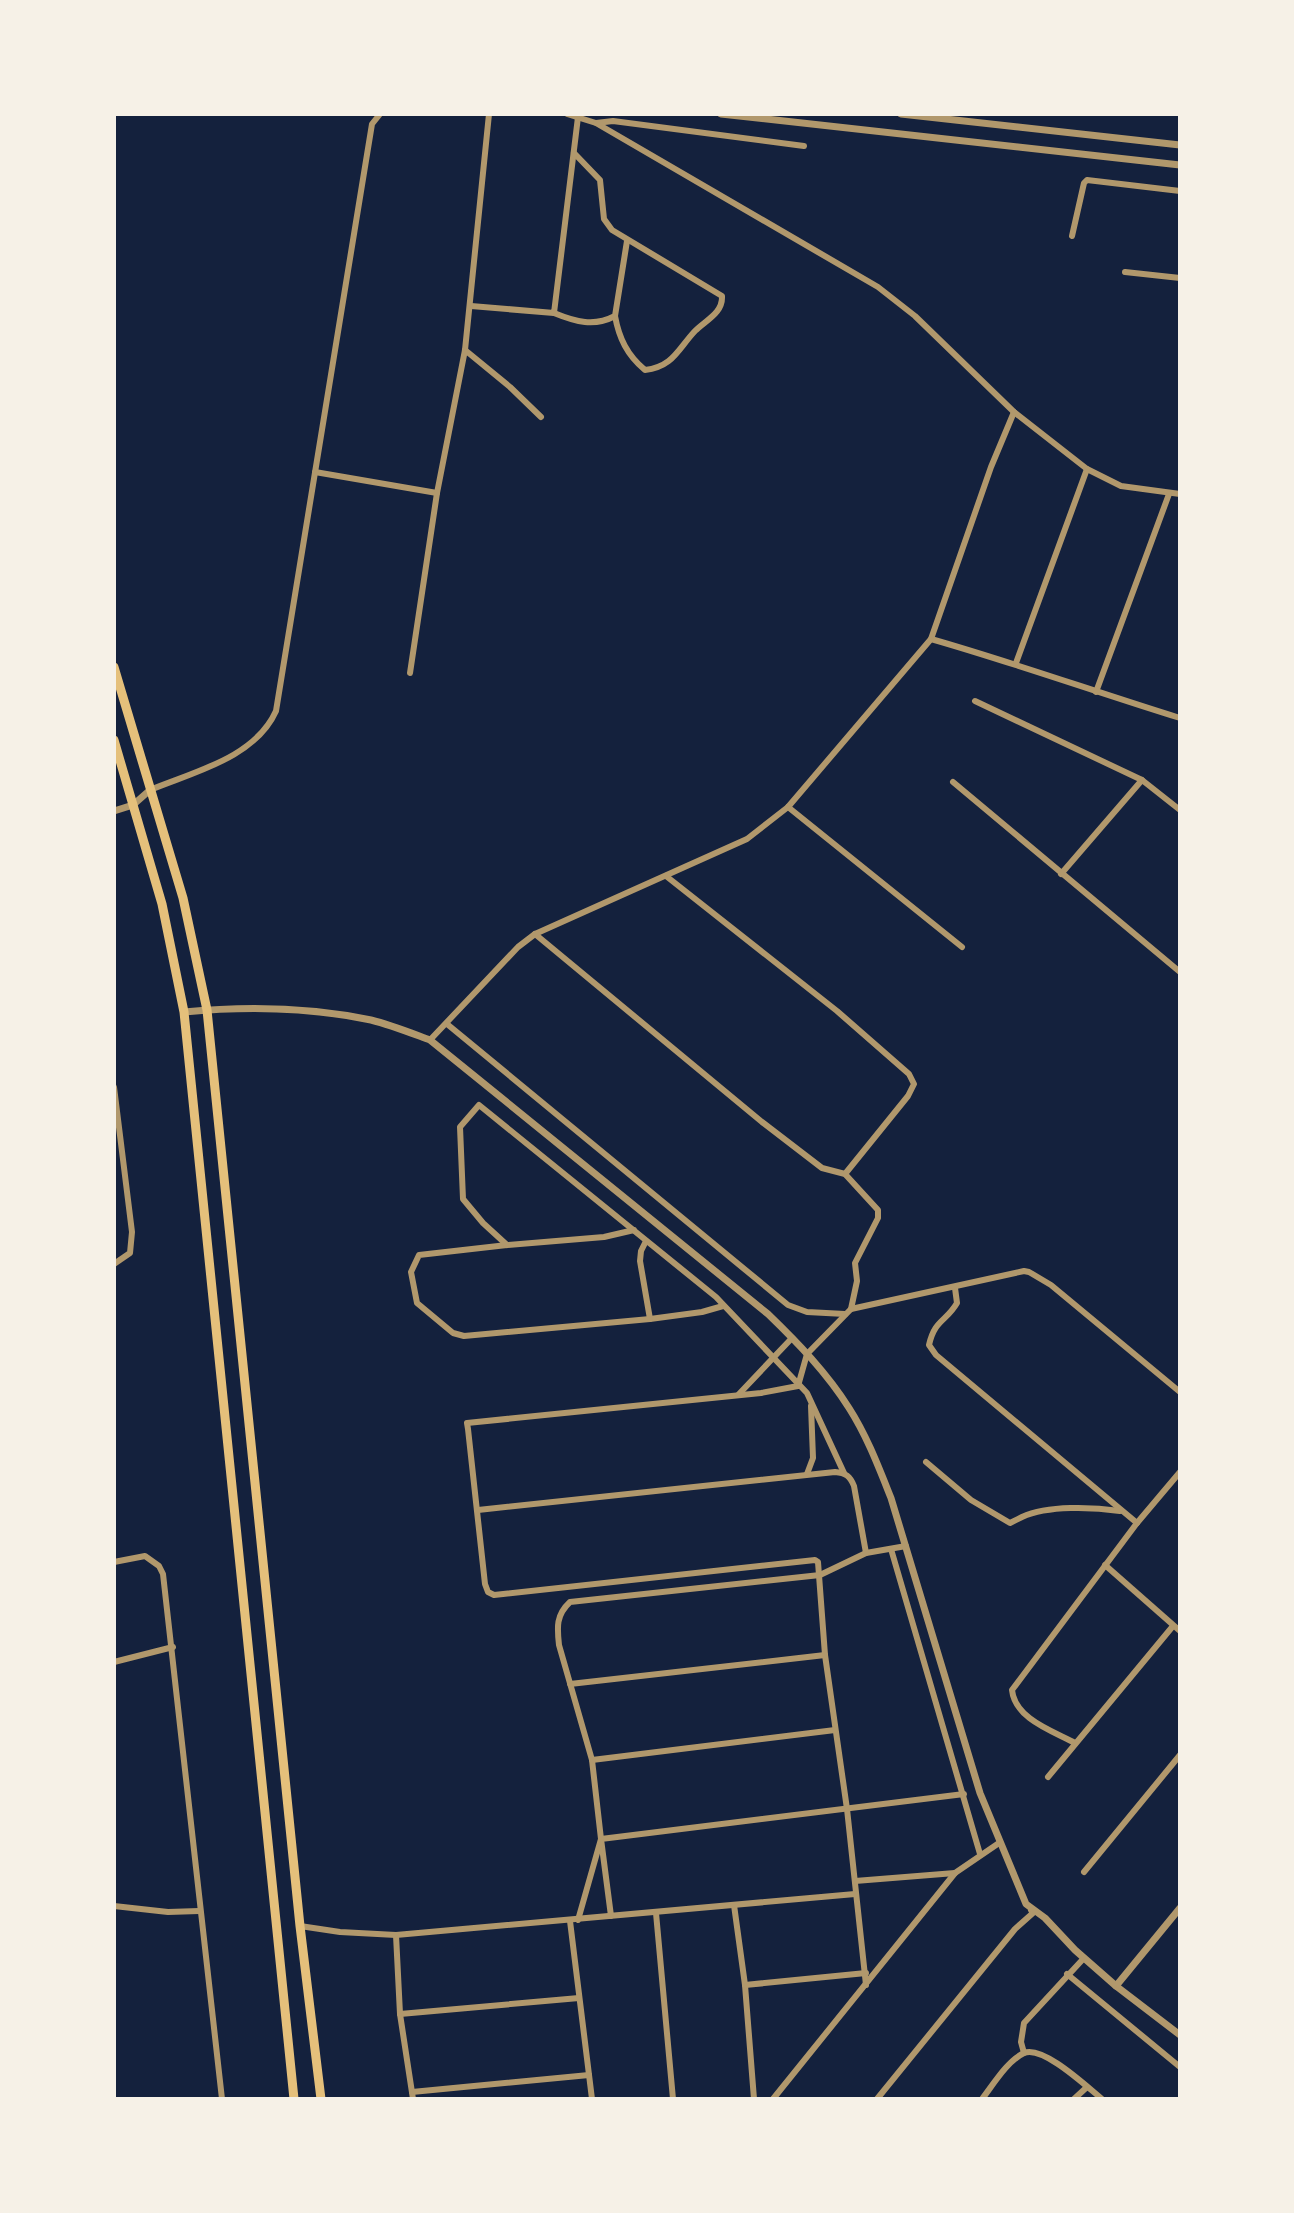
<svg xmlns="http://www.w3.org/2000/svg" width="1294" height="2213" viewBox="0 0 1294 2213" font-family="'Public Sans',sans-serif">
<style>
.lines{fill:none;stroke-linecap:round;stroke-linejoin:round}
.minor{stroke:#b1986c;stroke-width:6}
.tertiary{stroke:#b1986c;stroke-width:7}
.primary{stroke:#e5c07b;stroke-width:9}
</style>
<rect width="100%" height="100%" fill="#14213d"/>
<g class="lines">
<g class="minor">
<path d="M567 114 596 123 878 287 915 316 1014 412 1087 469 1121 486 1180 494"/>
<path d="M596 123 613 121 804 146"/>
<path d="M574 153 600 180 604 219 612 230 722 296C723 313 706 320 695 331 678 349 673 367 645 370 627 355 619 338 615 316"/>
<path d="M1072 236 1084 183 1087 180 1180 191"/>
<path d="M1125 272 1180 278"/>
<path d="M471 306 554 313 578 117"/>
<path d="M554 313C576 322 594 327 615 316L627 241"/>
<path d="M465 350 510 387 541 417"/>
<path d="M315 472 437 493"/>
<path d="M931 639C1015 663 1096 692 1180 718"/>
<path d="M1016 663 1087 469"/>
<path d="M410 673 437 493 465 350 489 114"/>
<path d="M1096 692 1169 494"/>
<path d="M975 701 1142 780 1180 810"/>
<path d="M953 782 1180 972"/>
<path d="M150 790C193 772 255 758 276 711L372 124 380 114"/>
<path d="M788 807 962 947"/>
<path d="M1061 874 1142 780"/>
<path d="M666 876 837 1011 909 1074 914 1084 908 1096 845 1174"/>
<path d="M535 934 762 1122 822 1168 845 1174 878 1210V1218L855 1263 857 1281 851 1309"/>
<path d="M447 1024 788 1305 807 1312 845 1314"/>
<path d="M430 1040 518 947 535 934 747 839 788 807 931 639 991 467 1014 412"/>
<path d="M114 1087 132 1232 130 1253 114 1264"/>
<path d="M634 1230 604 1237 507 1245 419 1255 411 1272 417 1303 453 1333 464 1336 650 1319 702 1312 723 1306"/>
<path d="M646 1241 641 1251 640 1261 650 1319"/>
<path d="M507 1245 483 1223 463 1199 460 1127 479 1105 716 1297 807 1393 844 1473"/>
<path d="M955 1288 957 1303C946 1322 935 1319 929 1345L936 1355 1137 1523"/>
<path d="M798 1386 761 1393 467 1423 468 1429 485 1584 488 1592 494 1595 815 1560 818 1562 825 1655 847 1809 866 1985"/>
<path d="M798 1386 807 1354 851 1309 1024 1271 1029 1272 1051 1285 1180 1392"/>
<path d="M739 1394 792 1338"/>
<path d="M926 1462 971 1500 1010 1523C1014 1521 1018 1519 1022 1517 1048 1505 1093 1507 1120 1511"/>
<path d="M807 1474 813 1458 811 1406"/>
<path d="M478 1510 835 1472C846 1473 850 1476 854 1486L866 1553"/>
<path d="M891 1549 980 1854"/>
<path d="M114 1562 145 1556 159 1566 163 1574 222 2099"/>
<path d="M1105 1565 1180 1631"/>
<path d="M114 1662 173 1647"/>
<path d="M570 1684 825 1655"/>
<path d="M1075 1743C1053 1731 1015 1719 1012 1690L1137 1523 1180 1472"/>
<path d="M592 1760 835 1730"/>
<path d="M1048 1777 1173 1626"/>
<path d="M1084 1872 1180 1755"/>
<path d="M855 1881 955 1873"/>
<path d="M734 1905 745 1985 754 2099"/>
<path d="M114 1906 168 1912 199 1911"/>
<path d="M656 1913 673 2099"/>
<path d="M611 1916 601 1839 964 1794"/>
<path d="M578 1920 601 1839 592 1760 559 1645C557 1627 556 1615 570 1602L820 1575 866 1553 906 1546"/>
<path d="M570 1921 592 2099"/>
<path d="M300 1926 340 1932 396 1935 855 1894"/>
<path d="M396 1935 400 2014 413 2099"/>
<path d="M1067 1974 1180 2067"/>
<path d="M745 1985 866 1973"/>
<path d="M400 2014 579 1998"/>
<path d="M1024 2053 1021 2042 1024 2023 1084 1958"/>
<path d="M412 2092 589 2075"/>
<path d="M773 2099 955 1873 999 1843"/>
<path d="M877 2099 1015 1929 1033 1913 1031 1910"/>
<path d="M982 2099C993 2085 1007 2061 1024 2053 1043 2045 1087 2087 1102 2099"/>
<path d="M1074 2099 1087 2087"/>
</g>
<g class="tertiary">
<path d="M721 114 1180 165"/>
<path d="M901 114 1180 145"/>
<path d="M114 811 133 805 150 790"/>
<path d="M184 1012C246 1006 309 1007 371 1020 391 1025 411 1033 430 1040L768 1314C798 1343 827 1373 849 1408 867 1436 879 1468 891 1498L980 1793 1026 1904 1045 1918 1075 1950 1116 1986 1180 2035"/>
<path d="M1116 1986 1180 1908"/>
</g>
<g class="primary">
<path d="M114 667 183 898 207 1010 300 1926 321 2099"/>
<path d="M114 740 162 904 184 1012 294 2099"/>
</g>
</g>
<rect width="1294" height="2213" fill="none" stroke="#f6f1e7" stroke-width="232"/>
</svg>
